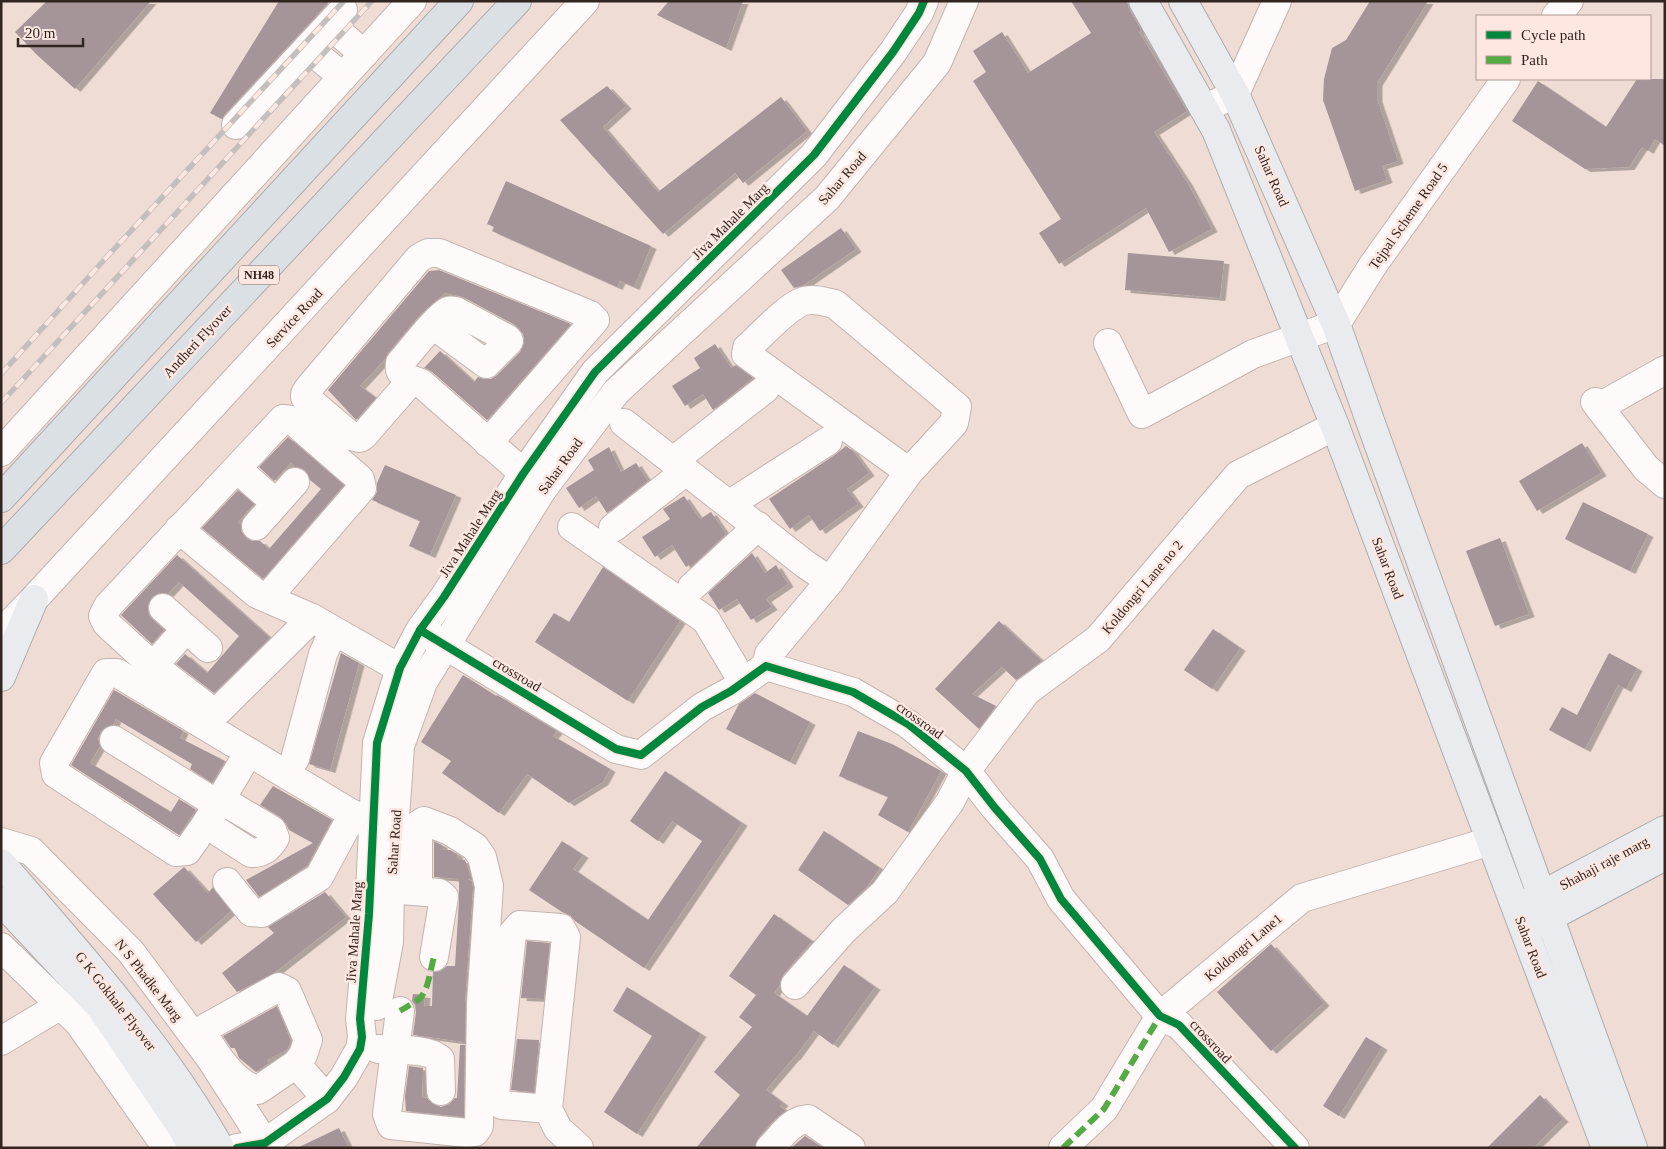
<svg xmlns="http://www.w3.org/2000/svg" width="1666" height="1149" viewBox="0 0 1666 1149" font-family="Georgia,serif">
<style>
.building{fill:#a59498;filter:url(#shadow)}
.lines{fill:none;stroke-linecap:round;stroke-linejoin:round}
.minor-casing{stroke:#c3b4af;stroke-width:30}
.major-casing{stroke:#acacae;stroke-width:30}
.highway-casing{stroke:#acacae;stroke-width:30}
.minor{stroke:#fdfaf9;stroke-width:28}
.major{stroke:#e9ebee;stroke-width:28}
.highway{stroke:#dbe0e5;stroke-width:28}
.rail-casing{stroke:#c4bfbd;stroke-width:5.5}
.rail{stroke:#fde7e0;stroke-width:4;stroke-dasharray:11;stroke-linecap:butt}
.quiet{stroke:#54aa43;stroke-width:6;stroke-dasharray:12 6;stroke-linecap:butt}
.cycleway-casing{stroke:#fde7e0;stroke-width:11}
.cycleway{stroke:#00873e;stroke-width:8}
.labels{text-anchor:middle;stroke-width:5;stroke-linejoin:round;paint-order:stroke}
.shield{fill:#fde7e0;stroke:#6f5f5a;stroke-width:1}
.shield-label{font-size:12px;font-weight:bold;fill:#322520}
.street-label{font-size:14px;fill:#322520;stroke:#fde7e0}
</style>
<defs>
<filter id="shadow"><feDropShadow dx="5.5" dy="3" stdDeviation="0" flood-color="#0004"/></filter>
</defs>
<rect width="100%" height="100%" fill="#efdcd5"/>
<g class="building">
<path d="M47 1H151L75 89 37 55 15 32Z"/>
<path d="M279 1H330L225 114 222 119 210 113Z"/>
<path d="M669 1H743L726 48 657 15Z"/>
<path d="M1071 1H1127L1129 9 1141 30 1139 32 1187 111 1154 132 1187 182 1212 229 1169 252 1146 208 1059 264 1039 233 1061 219 973 81 986 72 973 51 1002 32 1028 73 1091 33Z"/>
<path d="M1370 1H1428L1377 83V99L1398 161 1382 166 1387 180 1355 191 1323 100 1324 79 1332 48 1346 40Z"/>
<path d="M1637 79H1665V146L1655 139 1648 151 1642 147 1629 167 1585 169 1512 121 1538 81 1606 127Z"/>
<path d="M607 86 626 106 603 127 658 192 781 97 807 131 743 183 735 173 663 234 560 120Z"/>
<path d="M506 181 651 246 634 287 620 281 617 287 492 231 494 227 487 224Z"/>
<path d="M841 228 856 249 804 285 794 288 781 270Z"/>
<path d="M1128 253 1224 261 1220 298 1125 290Z"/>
<path d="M439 270 571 324 487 420 431 371 424 368 440 351 474 382 478 377 484 379H491L497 375 520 352 524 343 523 334 515 325 463 297 445 293 420 315 388 353 386 358 360 386 376 398 356 420 328 390 429 271Z"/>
<path d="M715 344 731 368 736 365 753 378 713 410 703 394 685 406 672 386 700 368 694 358Z"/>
<path d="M288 437 344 485 263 579 202 528 238 490 254 504 238 522 241 525V531L246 538 252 541H260L269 549 321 489 310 480 305 470 295 467 291 463 274 481 259 467Z"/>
<path d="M1582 443 1601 473 1537 511 1519 481Z"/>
<path d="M846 446 853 451 869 473 847 489 858 504 820 531 809 515 790 529 769 499 836 454Z"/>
<path d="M609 447 621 472 636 463 648 481 607 513 596 496 579 508 566 488 594 470 588 460Z"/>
<path d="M385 465 456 495 430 555 409 546 420 521 372 500 377 492V483Z"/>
<path d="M684 496 700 519 711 512 726 534 691 567 689 565 686 567 672 545 655 557 642 537 670 519 663 509Z"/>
<path d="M1583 502 1648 534 1630 571 1565 539Z"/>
<path d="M1500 538 1529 614 1495 626 1466 551Z"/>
<path d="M752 553 765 573 776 565 788 584 766 599 772 607 751 620 737 599 719 610 708 593Z"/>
<path d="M177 555 270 638 214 693 176 664 185 654 207 673 239 636 179 582 168 594 159 593 152 597 148 604 149 616 164 630 152 644 121 615Z"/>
<path d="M603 567 680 621 628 701 535 642 554 613 569 622Z"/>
<path d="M999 621 1042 661 1016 680 1002 667 972 694 996 706 979 729 935 689Z"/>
<path d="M1213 629 1240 648 1212 689 1184 670Z"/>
<path d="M341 653 359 663 330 770 309 764Z"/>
<path d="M1609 653 1637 668 1626 689 1618 685 1585 749 1549 730 1562 707 1577 715Z"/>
<path d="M463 675 496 696 497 695 557 731 553 736 610 769 603 782 569 803 527 774 499 813 442 773 451 761 421 742Z"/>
<path d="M114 690 183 731 180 738 225 761 212 783 190 769 192 764 116 719 113 725 106 727 101 731 98 739 100 746 90 763 171 812 179 799 196 810 179 835 71 765Z"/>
<path d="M755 693 810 722 790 762 726 729 739 704Z"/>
<path d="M858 731 892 744 941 771 908 832 878 815 888 797 839 776Z"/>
<path d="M665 771 742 823 644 968 575 921 570 915 562 912 529 890 562 841 583 855 573 869 648 920 702 841 672 821 658 841 630 821Z"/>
<path d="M273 786 332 820 307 866 259 897 246 880 313 843 289 830 286 824 280 817 260 805Z"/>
<path d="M824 831 880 868 866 888 848 905 798 870Z"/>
<path d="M434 841 442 845V850H450L457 854 458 860H465L471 877V879H467L472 881 473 887 465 1002V1042L413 1035 416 1012 415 1005 412 1001 413 994 425 995 424 1006H432L433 972 440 971 447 966H455L459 900V879L434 877Z"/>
<path d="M184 867 208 893 213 887 231 911 196 942 153 894Z"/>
<path d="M325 892 346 917 274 973 237 992 222 973 274 933 268 927Z"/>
<path d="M774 914 812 941 783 975 780 985 774 993 807 1016 844 965 875 987 833 1045 814 1031 795 1057H794L766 1090 783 1103 780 1106 786 1111 776 1118 759 1137 755 1148H696L740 1095 714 1072 752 1027 739 1017 756 995 729 976Z"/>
<path d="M527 941 550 943 544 999 521 998Z"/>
<path d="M1271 944 1324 1003 1271 1051 1217 992Z"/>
<path d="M627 987 701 1034 637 1134 604 1112 652 1036 613 1011Z"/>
<path d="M277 1006 291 1041 287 1050 267 1060 269 1063 256 1072 239 1058 235 1048H231L223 1036Z"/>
<path d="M1366 1037 1382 1047 1339 1116 1323 1106Z"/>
<path d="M517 1039 539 1040 534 1092 511 1090Z"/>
<path d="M460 1045H465L464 1117 406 1111 405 1096 409 1066 423 1068 422 1097 427 1098 433 1104 441 1107 449 1104 455 1098H457Z"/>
<path d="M1540 1095 1563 1119 1533 1148H1487Z"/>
<path d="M339 1128 349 1148H297Z"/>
<path d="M805 1136 823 1148H791Z"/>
</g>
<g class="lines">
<defs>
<g id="minor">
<path d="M1556 16 1569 1"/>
<path d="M330 25 364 54"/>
<path d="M308 48 343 77"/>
<path d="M1204 109 1235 94 1277 1"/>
<path d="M236 125 343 10"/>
<path d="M1108 343 1142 414 1253 354 1336 324 1373 265 1506 79"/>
<path d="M410 382C404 376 398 372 400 363 408 354 440 313 448 311 451 310 454 311 456 311L508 339 509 341 486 364 433 325"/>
<path d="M1595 402 1646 468 1665 484"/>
<path d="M1599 407 1665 370"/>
<path d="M624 423 805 564 830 581 909 472 954 423 957 407 835 304C825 302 814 298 804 301 787 306 761 336 747 348L746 354 909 472"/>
<path d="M488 443 595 320 590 315 439 253H428L419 258 308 389 305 394V397L351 436 360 438 364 435 410 382 413 380 421 383 538 486"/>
<path d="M1 452 412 1"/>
<path d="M673 461 765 389"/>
<path d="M237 469 276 503"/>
<path d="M730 504 828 441"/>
<path d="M256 526 295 482"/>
<path d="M572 527 706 620 743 682"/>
<path d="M613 528 686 471"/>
<path d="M179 529 257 594 312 618 415 677"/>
<path d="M692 587 758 526"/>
<path d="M267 598 362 488 360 479 292 420 283 419 108 606 103 616 107 624 153 666 208 708 219 710 312 618"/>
<path d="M163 608 208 648"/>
<path d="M1 633 34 599 585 1"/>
<path d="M430 636 616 749 641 755 702 707 731 691 766 666 853 692 908 724 966 771 995 808 1040 859 1061 899 1160 1016 1179 1025 1295 1148"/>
<path d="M153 666 186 629"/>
<path d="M766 666 769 654 830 581"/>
<path d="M114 740 217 804"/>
<path d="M249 752 206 824 187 851 176 852 56 774 54 763 106 673H117L359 818 373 827"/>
<path d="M295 759 323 654 333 632"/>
<path d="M206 824 251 853C263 853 269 848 275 838L272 830 220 799"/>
<path d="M1 842 31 851 131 952 210 1058 268 1148"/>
<path d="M227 882 251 912 262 913 319 877 353 814"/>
<path d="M401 890 439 893 444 897 434 957"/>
<path d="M1 947 79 1023 167 1148"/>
<path d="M795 985 844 930 885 892 950 802 966 771 1027 691 1098 639 1238 475 1335 426"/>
<path d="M377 1006 389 942 390 889 400 746 423 682 542 490 616 392 827 198 937 63 964 1"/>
<path d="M400 1011 387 1114 391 1125 467 1133 475 1132 479 1126 481 1003 489 886 482 857 475 847 450 831 424 821 418 825V891"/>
<path d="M1 1041 61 1005"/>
<path d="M378 1049C395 1050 428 1048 440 1059L441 1091"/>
<path d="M296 1064 258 1090C236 1085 216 1056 205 1036L207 1027 279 987 287 991 308 1040 303 1055 296 1064 327 1099"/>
<path d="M548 1109 502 1105 495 1094 512 934 520 925 561 928 566 937 548 1109 558 1129 579 1148"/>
<path d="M237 1148 265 1143 327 1099 344 1077 360 1049 362 1037 360 1019 369 914 377 743 400 668 420 630 444 597 523 474 595 372 814 155 893 52 919 13 924 1"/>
<path d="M770 1148C782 1136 791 1120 808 1119L851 1148"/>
<path d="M1063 1148 1104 1109 1160 1016 1302 898 1491 841"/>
</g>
<g id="major">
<path d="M1143 1 1216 130 1335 426 1606 1148"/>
<path d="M1183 1 1235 94 1336 324 1369 418 1633 1148"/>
<path d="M1 677 34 599"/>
<path d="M1 863C79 954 161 1043 220 1148"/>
<path d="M1 901 101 1008 182 1128 193 1148"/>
<path d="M1527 903 1665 830"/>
<path d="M1533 925 1550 917 1665 856"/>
</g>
<g id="highway">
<path d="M1 498 459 1"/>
<path d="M1 550 517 1"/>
</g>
</defs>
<use href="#minor" class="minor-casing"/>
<use href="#major" class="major-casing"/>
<use href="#highway" class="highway-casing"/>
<use href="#minor" class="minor"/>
<use href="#major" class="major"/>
<use href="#highway" class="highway"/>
<defs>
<g id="rail">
<path d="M1 374 104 260 344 1"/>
<path d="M1 403 372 1"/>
</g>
</defs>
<use href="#rail" class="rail-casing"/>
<use href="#rail" class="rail"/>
<g class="quiet">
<path d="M400 1011C406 1007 412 1004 418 1000 429 991 430 970 434 957"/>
<path d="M1063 1148 1104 1109 1160 1016"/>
</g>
<defs>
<g id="cycleway">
<path d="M420 630 616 749 641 755 702 707 731 691 766 666 853 692 908 724 966 771 995 808 1040 859 1061 899 1160 1016 1179 1025 1295 1148"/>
<path d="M237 1148 265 1143 327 1099 344 1077 360 1049 362 1037 360 1019 369 914 377 743 400 668 420 630 444 597 523 474 595 372 814 155 893 52 919 13 924 1"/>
</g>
</defs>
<use href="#cycleway" class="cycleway-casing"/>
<use href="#cycleway" class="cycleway"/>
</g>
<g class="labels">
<rect class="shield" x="239" y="265.5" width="40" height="19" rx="4"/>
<g class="shield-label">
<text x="259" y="279">NH48</text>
</g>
<g class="street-label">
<text transform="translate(1272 176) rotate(66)" y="5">Sahar Road</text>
<text transform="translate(842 178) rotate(-49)" y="5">Sahar Road</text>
<text transform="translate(1408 216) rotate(-55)" y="5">Tejpal Scheme Road 5</text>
<text transform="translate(730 221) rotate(-45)" y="5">Jiva Mahale Marg</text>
<text transform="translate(294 318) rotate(-47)" y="5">Service Road</text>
<text transform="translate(197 341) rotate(-47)" y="5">Andheri Flyover</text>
<text transform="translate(560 466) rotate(-54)" y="5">Sahar Road</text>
<text transform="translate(470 533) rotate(-57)" y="5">Jiva Mahale Marg</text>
<text transform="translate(1388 568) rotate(69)" y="5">Sahar Road</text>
<text transform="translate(1142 587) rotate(-50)" y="5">Koldongri Lane no 2</text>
<text transform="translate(517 674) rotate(31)" y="5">crossroad</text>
<text transform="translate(920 720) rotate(35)" y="5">crossroad</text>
<text transform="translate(394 842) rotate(-86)" y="5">Sahar Road</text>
<text transform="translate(1604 863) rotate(-28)" y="5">Shahaji raje marg</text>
<text transform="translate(354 932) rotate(-86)" y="5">Jiva Mahale Marg</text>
<text transform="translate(1243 947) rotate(-40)" y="5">Koldongri Lane1</text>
<text transform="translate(1531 947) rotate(69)" y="5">Sahar Road</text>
<text transform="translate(149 980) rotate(52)" y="5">N S Phadke Marg</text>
<text transform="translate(116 1001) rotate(52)" y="5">G K Gokhale Flyover</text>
<text transform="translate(1211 1041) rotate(47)" y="5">crossroad</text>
</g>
</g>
<rect width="1666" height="1149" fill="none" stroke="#322520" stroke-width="5"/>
<rect x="1476" y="15" width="175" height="65" fill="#fde7e0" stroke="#ac9993"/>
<rect x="1486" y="31" width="25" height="8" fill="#00873e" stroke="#ac9993"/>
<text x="1521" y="40" font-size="15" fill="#322520">Cycle path</text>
<rect x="1486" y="56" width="25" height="8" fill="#54aa43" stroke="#ac9993"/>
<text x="1521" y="65" font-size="15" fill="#322520">Path</text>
<path d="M18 38v8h65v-8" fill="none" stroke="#322520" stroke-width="2.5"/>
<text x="25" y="38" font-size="15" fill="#322520" stroke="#fde7e0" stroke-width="4" paint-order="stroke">20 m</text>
</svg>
